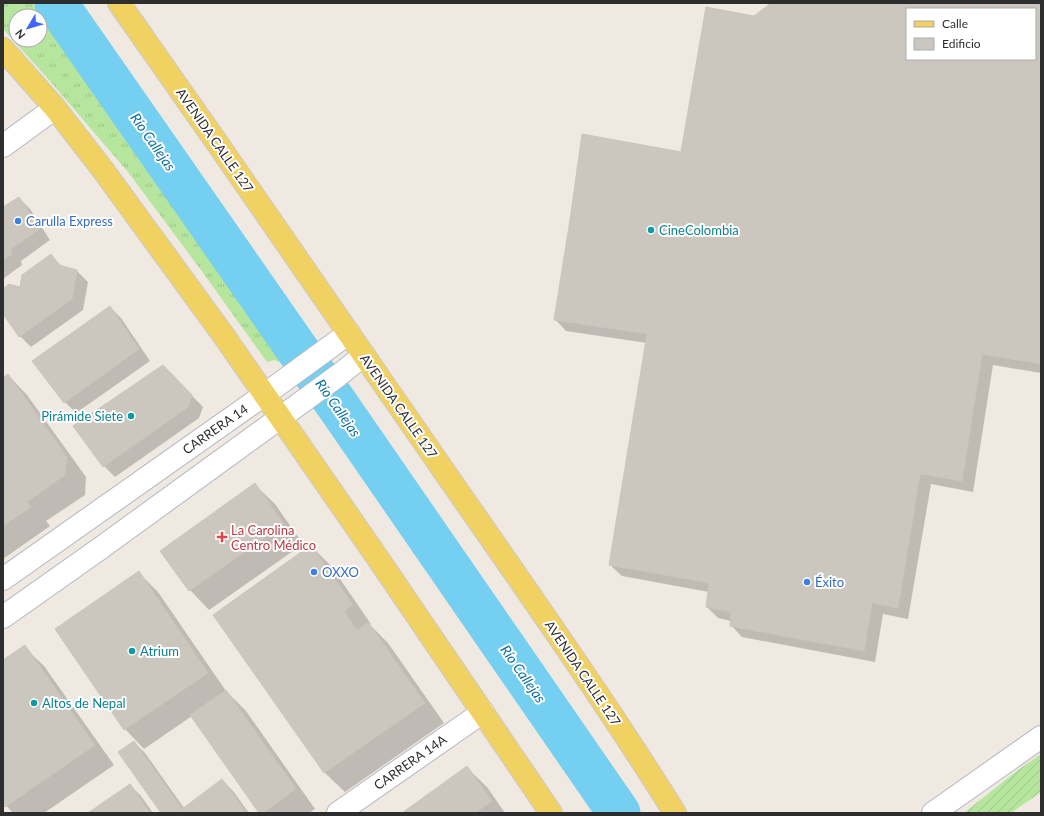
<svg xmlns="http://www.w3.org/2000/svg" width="1044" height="816" viewBox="0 0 1044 816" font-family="Lato,sans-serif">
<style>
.grass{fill:url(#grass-tufts);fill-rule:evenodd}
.garden{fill:url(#garden-furrows)}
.shadow{fill:#0003;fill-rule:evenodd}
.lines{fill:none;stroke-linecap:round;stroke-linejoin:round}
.river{stroke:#75cff0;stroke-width:43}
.building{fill:#cbc7bf;stroke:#cbc5ba;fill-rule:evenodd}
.minor-casing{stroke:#b4b7c1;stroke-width:24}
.secondary-casing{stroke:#b4b7c1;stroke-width:24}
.primary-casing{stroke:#c9c9c9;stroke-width:24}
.minor{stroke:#fff;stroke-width:22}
.secondary{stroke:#fff;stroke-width:22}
.primary{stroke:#f2d163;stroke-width:22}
.shop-dot{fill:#3f7fe0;stroke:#fff;stroke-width:1.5}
.culture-dot{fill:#0f9aa8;stroke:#fff;stroke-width:1.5}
.health-dot{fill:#e0444e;stroke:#fff;stroke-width:1.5}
.labels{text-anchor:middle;stroke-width:4;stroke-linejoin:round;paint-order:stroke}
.street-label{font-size:13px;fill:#2e2e2e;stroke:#fff}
.shop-label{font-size:13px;fill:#366cbe;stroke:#fff;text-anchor:start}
.culture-label{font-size:13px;fill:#0d838f;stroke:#fff;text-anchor:start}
.health-label{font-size:13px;fill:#be3a42;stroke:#fff;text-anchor:start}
.water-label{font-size:14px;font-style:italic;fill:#0d6fa3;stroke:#fff}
</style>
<defs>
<pattern id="grass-tufts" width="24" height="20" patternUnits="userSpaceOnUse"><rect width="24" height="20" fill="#b6e59e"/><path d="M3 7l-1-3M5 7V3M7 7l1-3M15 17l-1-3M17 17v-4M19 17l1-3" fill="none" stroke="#9dc588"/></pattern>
<pattern id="garden-furrows" width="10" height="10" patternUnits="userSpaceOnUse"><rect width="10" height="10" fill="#b6e59e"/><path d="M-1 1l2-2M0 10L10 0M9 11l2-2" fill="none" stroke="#9dc588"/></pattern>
</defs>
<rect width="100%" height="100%" fill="#efe9e1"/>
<path class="grass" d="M3 3H33L171 200 283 363 274 360 267 362 201 270 128 172 50 81 3 29ZM16 16H40V40H16Z"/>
<path class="garden" d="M1041 754V792L1011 813H964L1018 770Z"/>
<g class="shadow">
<path d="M773 3H1041V373L993 365 973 492 931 484 908 619 883 614 875 662 742 637 731 625V621L718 618 707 607 709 592 622 576 610 565 647 343 566 331 555 319 681 153 754 17ZM907 9H1035V59H907Z"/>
<path d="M19 198 30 209 50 240 21 261 22 265 3 279V208Z"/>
<path d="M51 255 62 267 77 271 88 282 83 310 31 347 20 336 3 313V290L21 288Z"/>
<path d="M110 307 121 318 150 361 76 413 65 402Z"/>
<path d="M163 366 203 407 199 418 115 477 104 466Z"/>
<path d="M8 375 27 395 86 477 85 495 46 521 50 526 3 559V379Z"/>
<path d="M255 485 275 504 303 544 209 610 190 590 162 551Z"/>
<path d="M311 546 331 566 371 624 370 625 388 643 444 723 345 792 325 773 214 615Z"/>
<path d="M139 573 158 592 226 691 246 711 315 809 309 813H260L192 716 144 749 125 729 57 629Z"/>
<path d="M24 647 44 666 114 765 44 813H13L3 802V662Z"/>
<path d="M134 742 145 753 184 808 222 780 233 791 249 813H163Z"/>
<path d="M467 768 487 787 505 813H404Z"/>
<path d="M130 785 141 796 153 813H90Z"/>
</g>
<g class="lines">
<path class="river" d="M56 3 299 352 336 403 619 813"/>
</g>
<g class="building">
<path d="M771 3H1041V364L982 354 962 481 920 474 898 608 872 603 864 651 730 626 731 612 706 607 709 583 609 565 647 334 554 320 570 220 582 134 681 152 706 7 754 16ZM907 9H1035V59H907Z"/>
<path d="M19 197 40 229 11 249 12 254 3 260V207Z"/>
<path d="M51 254 59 265 77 270 72 299 19 337 3 314V289L9 284 20 287 22 275Z"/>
<path d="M110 306 139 349 64 403 32 361Z"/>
<path d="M163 365 192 395 188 407 103 467 73 426Z"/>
<path d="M8 374 67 457 65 475 27 502 3 467V378Z"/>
<path d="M3 467 31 507 3 526Z"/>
<path d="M255 483 284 524 189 591 160 551Z"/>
<path d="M311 545 353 605 344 611 357 630 368 622 425 703 324 773 213 615Z"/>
<path d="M139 571 208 673 124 730 55 629Z"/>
<path d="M25 645 95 745 5 807 3 804V660Z"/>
<path d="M226 690 296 789 263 813H259L190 715Z"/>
<path d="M134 741 182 809 222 779 247 813H161L118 752Z"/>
<path d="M467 766 492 801 475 813H402Z"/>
<path d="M130 784 150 813H88Z"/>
</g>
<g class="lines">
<defs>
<g id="minor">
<path d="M3 146 55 108"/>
<path d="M3 579 264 395 349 333"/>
<path d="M3 617 98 550 339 375 364 355"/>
<path d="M338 813 483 712"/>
</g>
<path id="secondary" d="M933 813 1041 737"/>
<g id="primary">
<path d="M119 3C226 155 332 308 437 461 518 578 600 693 675 813"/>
<path d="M3 49 55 108 103 170 224 336 379 560 551 813"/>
</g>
</defs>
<use href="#minor" class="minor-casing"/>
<use href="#secondary" class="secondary-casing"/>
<use href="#primary" class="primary-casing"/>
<use href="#minor" class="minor"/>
<use href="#secondary" class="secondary"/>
<use href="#primary" class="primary"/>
</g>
<g class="shop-dot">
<circle cx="18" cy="221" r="4"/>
<circle cx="314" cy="572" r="4"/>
<circle cx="807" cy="582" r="4"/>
</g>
<g class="culture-dot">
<circle cx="651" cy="230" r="4"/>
<circle cx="131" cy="416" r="4"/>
<circle cx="132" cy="651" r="4"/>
<circle cx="34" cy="703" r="4"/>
</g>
<path class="health-dot" d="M220 531h4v4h4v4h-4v4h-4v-4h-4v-4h4z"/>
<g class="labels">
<g class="street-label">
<text transform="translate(215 140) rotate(55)" y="5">AVENIDA CALLE 127</text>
<text transform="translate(399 406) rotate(55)" y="5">AVENIDA CALLE 127</text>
<text transform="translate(215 429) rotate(-35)" y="5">CARRERA 14</text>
<text transform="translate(583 673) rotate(56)" y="5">AVENIDA CALLE 127</text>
<text transform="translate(410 762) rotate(-35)" y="5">CARRERA 14A</text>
</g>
<g class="shop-label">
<text x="26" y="226">Carulla Express</text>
<text x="322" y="577">OXXO</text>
<text x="815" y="587">Éxito</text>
</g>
<g class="culture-label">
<text x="659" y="235">CineColombia</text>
<text x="123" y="421" text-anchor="end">Pirámide Siete</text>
<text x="140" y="656">Atrium</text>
<text x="42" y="708">Altos de Nepal</text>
</g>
<g class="health-label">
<text x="231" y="535">La Carolina<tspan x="231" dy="15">Centro Médico</tspan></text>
</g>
<g class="water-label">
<text transform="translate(153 142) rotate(55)" y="5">Río Callejas</text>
<text transform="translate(338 408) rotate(55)" y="5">Río Callejas</text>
<text transform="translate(523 674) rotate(55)" y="5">Río Callejas</text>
</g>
</g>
<rect width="1044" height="816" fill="none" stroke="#2e2e2e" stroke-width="8"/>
<rect x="906" y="8" width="130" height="52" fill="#ffffff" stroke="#ababab"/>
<rect x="914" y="21" width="20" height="6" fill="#f2d163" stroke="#ababab"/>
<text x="942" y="28" font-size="12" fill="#2e2e2e">Calle</text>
<rect x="914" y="38" width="20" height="12" fill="#cbc7bf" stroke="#ababab"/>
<text x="942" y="48" font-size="12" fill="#2e2e2e">Edificio</text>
<g transform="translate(28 28) rotate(232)"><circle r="19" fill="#ffffff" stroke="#ababab"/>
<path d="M0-3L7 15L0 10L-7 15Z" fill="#4264fb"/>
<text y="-6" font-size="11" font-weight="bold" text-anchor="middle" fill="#2e2e2e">N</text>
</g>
</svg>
